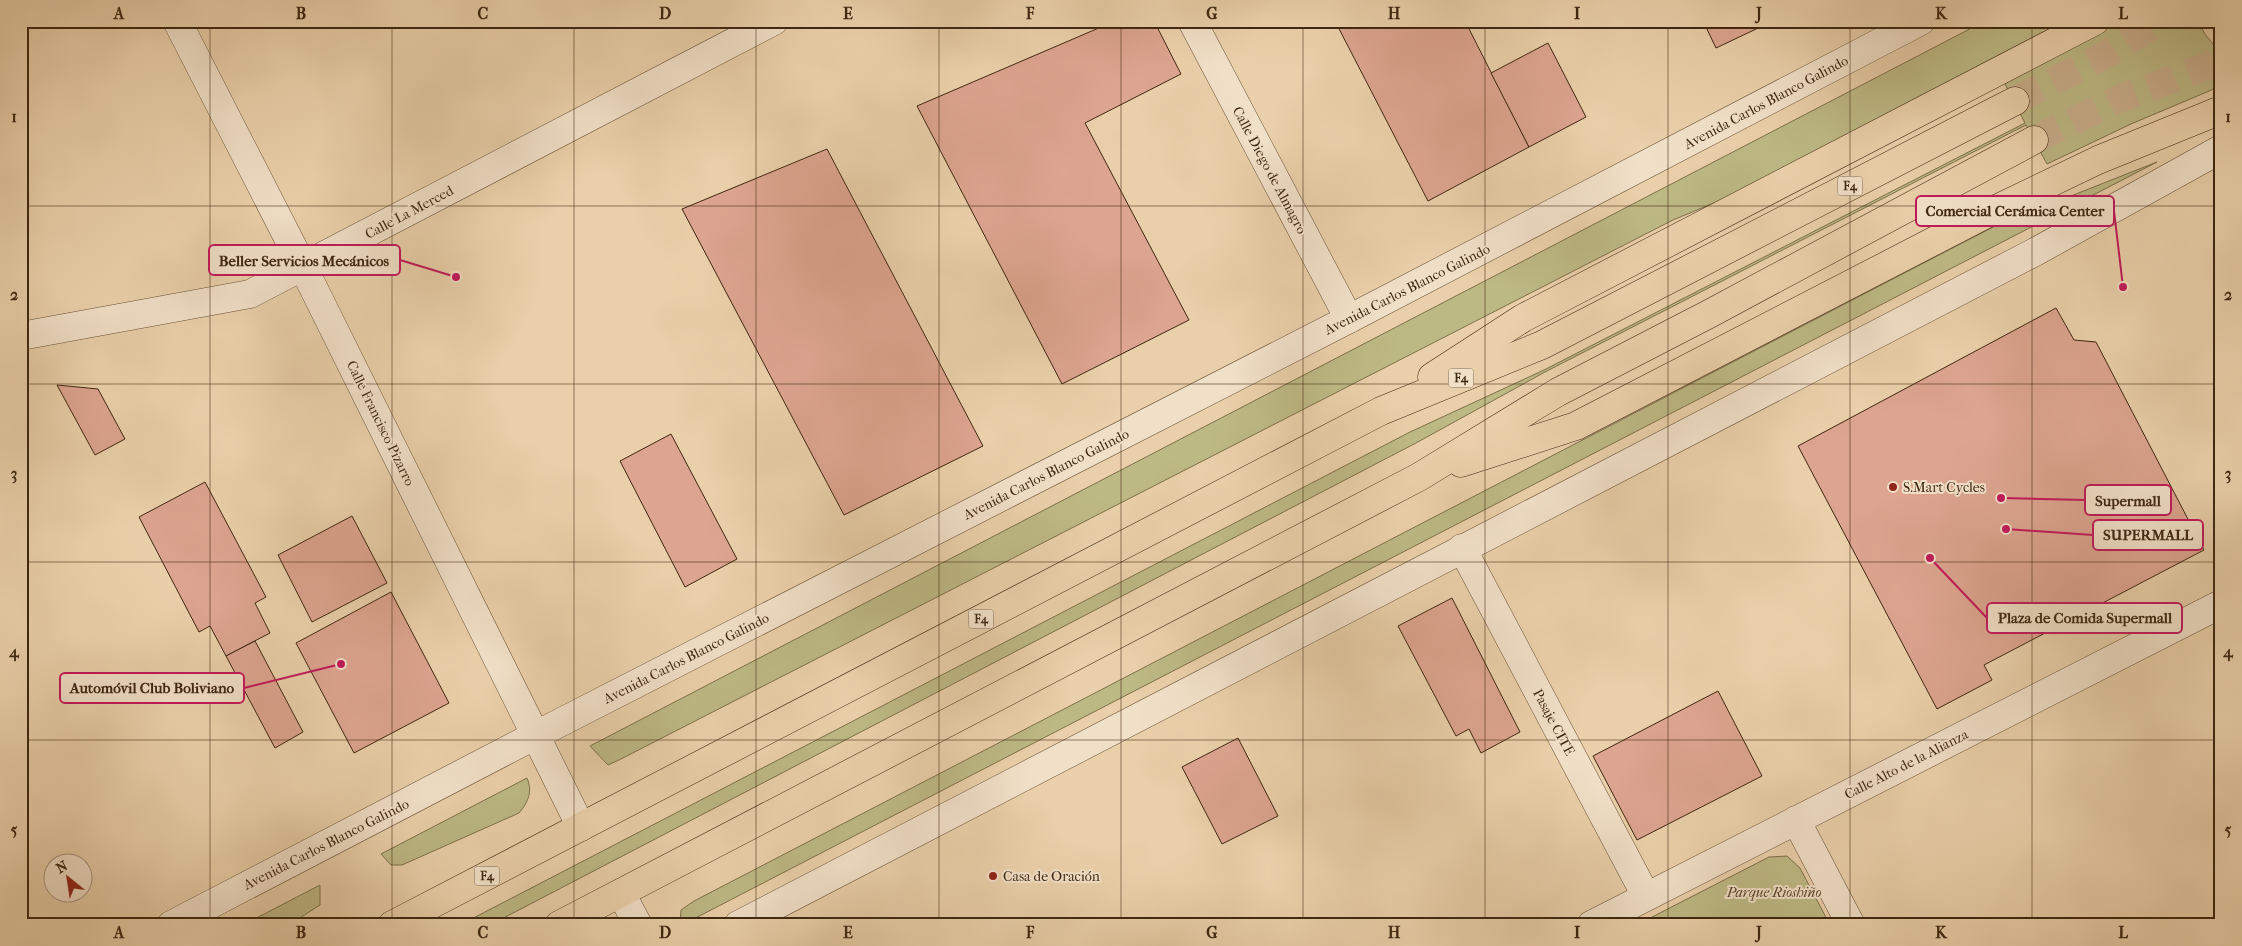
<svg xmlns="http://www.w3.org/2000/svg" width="2242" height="946" viewBox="0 0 2242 946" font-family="'IM FELL French Canon',serif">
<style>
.green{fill:#bdb985;stroke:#7e704b}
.building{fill:#dda48f;stroke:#3e2711}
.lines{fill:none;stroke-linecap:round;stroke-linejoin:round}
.primary-tunnel{stroke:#c8ae8b;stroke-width:28;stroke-dasharray:28 14;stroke-linecap:butt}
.pedestrian-casing{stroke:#695137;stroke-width:29}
.minor-casing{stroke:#695137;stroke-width:29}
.tertiary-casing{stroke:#695137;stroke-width:29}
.primary-casing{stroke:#3e2711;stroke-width:29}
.pedestrian{stroke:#f1e0c8;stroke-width:28}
.minor{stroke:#f1e0c8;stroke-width:28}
.tertiary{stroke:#f1e0c8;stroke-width:28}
.primary{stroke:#ead0aa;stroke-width:28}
.grid{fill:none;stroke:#3e2711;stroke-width:1;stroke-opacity:0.55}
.poi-dot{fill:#8f2418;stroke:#f1e0c8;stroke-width:2}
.labels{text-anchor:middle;stroke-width:4;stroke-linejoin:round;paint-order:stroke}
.shield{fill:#f1e0c8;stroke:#745e48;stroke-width:1}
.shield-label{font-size:12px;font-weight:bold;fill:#3e2711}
.street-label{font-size:14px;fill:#3e2711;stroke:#f1e0c8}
.poi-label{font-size:14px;fill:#3e2711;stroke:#f1e0c8;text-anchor:start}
.park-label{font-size:14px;font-style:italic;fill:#574428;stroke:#f1e0c8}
.leader{fill:none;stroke:#c2185b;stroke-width:2}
.callout-dot{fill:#c2185b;stroke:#f1e0c8;stroke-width:2}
.callout{fill:#f1e0c8;stroke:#c2185b;stroke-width:2}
.callout-label{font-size:15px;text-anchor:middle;font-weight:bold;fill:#3e2711}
.neatline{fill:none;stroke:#3e2711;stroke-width:2}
.grid-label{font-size:16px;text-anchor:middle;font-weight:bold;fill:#3e2711}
</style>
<rect width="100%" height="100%" fill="#ead0aa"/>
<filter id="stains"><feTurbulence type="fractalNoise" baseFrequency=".004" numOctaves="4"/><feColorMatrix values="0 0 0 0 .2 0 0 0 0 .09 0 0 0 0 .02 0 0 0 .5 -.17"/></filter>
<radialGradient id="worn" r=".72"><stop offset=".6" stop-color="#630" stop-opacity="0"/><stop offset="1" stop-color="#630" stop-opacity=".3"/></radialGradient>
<g class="green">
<path d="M1985 21H2198L2205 34 2221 54V86L2131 124 2047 164 2026 125 1545 372 1416 443 490 925H460L1410 432 1544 370 2025 123 2004 82 1673 220 619 760 608 765 590 746Z"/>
<path d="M2157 162 682 925H680L681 910 694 901 1995 226Z"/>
<path d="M527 778C533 792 528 802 519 813L402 865H391L381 854Z"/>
<path d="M1787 856 1800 868 1830 925H1648L1652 917 1769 857Z"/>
<path d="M320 885V905L289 925H243Z"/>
</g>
<g class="building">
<path d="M1115 21H1154L1181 74 1085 123 1189 320 1062 384 917 106Z"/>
<path d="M1335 21H1465L1529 147 1428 201Z"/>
<path d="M1703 21H1773L1716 48Z"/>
<path d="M1548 43 1586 117 1529 147 1491 73Z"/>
<path d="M827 149 983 446 844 515 682 209Z"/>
<path d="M2056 308 2074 340 2096 342 2204 550 1984 665 1992 680 1937 709 1798 446Z"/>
<path d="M57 385 98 389 125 439 95 455Z"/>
<path d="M671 434 737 559 685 587 620 461Z"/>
<path d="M205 482 266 597 255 603 270 633 226 656 210 626 199 632 139 517Z"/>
<path d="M352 516 387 583 312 622 278 555Z"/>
<path d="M391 592 449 703 354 753 296 643Z"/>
<path d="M1452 598 1520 732 1481 753 1469 729 1456 736 1398 626Z"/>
<path d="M255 641 303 732 275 748 226 656Z"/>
<path d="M1718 691 1762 776 1637 840 1593 756Z"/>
<path d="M1238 738 1278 816 1222 844 1182 767Z"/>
</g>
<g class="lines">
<g class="primary-tunnel">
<path d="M2015 101 2114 50 2160 21"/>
<path d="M2034 140 2121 98 2221 61"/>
</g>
<defs>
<path id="pedestrian" d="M1462 548 1646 896"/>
<g id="minor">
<path d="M177 21 303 267 581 827"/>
<path d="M1192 21 1349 319"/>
<path d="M21 336 250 294 774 21"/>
<path d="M1796 820 1851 925"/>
<path d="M621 893 638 925"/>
<path d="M1591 925 2221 604"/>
</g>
<g id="tertiary">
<path d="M171 925 536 735 1349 319 1921 21"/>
<path d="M738 925 2035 252 2221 149"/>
</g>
<g id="primary">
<path d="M1432 377 1523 318 2095 21"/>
<path d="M1461 463 1576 426 1992 211 2098 160 2221 110"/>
<path d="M392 925 1381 411 1542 345 2015 101"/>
<path d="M559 925 1419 477 1558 392 1709 314 2034 140"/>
</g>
</defs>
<use href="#pedestrian" class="pedestrian-casing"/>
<use href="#minor" class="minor-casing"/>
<use href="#tertiary" class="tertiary-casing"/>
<use href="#primary" class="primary-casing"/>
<use href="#pedestrian" class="pedestrian"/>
<use href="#minor" class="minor"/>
<use href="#tertiary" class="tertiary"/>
<use href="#primary" class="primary"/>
</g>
<path class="grid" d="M210 21V925M392 21V925M574 21V925M756 21V925M939 21V925M1121 21V925M1303 21V925M1485 21V925M1668 21V925M1850 21V925M2032 21V925M21 206H2221M21 384H2221M21 562H2221M21 740H2221"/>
<g class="poi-dot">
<circle cx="1893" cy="487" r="5"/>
<circle cx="993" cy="876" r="5"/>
</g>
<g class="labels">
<g class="shield">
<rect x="1837.5" y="176.5" width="25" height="19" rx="4"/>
<rect x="1448.5" y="368.5" width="25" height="19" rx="4"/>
<rect x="968.5" y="609.5" width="25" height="19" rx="4"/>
<rect x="474.5" y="866.5" width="25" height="19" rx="4"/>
</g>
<g class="shield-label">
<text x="1850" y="190">F4</text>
<text x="1461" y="382">F4</text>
<text x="981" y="623">F4</text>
<text x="487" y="880">F4</text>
</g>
<g class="street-label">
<text transform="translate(1766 102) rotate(-28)" y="5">Avenida Carlos Blanco Galindo</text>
<text transform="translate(1270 170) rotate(62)" y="5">Calle Diego de Almagro</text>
<text transform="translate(409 212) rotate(-28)" y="5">Calle La Merced</text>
<text transform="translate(1407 289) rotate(-27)" y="5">Avenida Carlos Blanco Galindo</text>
<text transform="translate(381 423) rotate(64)" y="5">Calle Francisco Pizarro</text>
<text transform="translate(1046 474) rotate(-27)" y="5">Avenida Carlos Blanco Galindo</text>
<text transform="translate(686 658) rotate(-27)" y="5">Avenida Carlos Blanco Galindo</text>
<text transform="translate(1554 722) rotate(62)" y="5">Pasaje CITE</text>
<text transform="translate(1906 764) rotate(-27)" y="5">Calle Alto de la Alianza</text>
<text transform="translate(326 844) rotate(-27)" y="5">Avenida Carlos Blanco Galindo</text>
</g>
<g class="poi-label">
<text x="1903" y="492">S.Mart Cycles</text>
<text x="1003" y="881">Casa de Oración</text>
</g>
<g class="park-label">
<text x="1774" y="897">Parque Rioshiño</text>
</g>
</g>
<path class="leader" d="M2123 287L2114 211M456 277L400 260M2001 498L2085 500M2006 529L2093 535M1930 558L1987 618M341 664L244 688"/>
<g class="callout-dot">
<circle cx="2123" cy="287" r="5"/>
<circle cx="456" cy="277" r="5"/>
<circle cx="2001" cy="498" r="5"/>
<circle cx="2006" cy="529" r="5"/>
<circle cx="1930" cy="558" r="5"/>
<circle cx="341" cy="664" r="5"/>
</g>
<g class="callout">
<rect x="1916" y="196" width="198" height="30" rx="5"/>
<rect x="209" y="245" width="191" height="30" rx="5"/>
<rect x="2085" y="485" width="86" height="30" rx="5"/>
<rect x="2093" y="520" width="110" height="30" rx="5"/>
<rect x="1987" y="603" width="195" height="30" rx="5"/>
<rect x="60" y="673" width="184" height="30" rx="5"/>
</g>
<g class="callout-label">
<text x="2015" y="216">Comercial Cerámica Center</text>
<text x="304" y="266">Beller Servicios Mecánicos</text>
<text x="2128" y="506">Supermall</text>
<text x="2148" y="540">SUPERMALL</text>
<text x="2085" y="623">Plaza de Comida Supermall</text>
<text x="152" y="693">Automóvil Club Boliviano</text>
</g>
<rect width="2242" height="946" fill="none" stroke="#ead0aa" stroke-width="55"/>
<g transform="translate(68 878) rotate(330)"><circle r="24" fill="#f1e0c8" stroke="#a9967f"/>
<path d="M0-4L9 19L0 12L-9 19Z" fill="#8f2418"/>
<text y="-8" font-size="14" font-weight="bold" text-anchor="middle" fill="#3e2711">N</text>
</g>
<rect x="28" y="28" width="2186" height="890" class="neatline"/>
<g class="grid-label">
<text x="119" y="19">A</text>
<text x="301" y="19">B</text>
<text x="483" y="19">C</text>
<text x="665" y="19">D</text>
<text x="848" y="19">E</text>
<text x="1030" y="19">F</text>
<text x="1212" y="19">G</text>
<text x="1394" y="19">H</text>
<text x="1577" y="19">I</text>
<text x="1759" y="19">J</text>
<text x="1941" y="19">K</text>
<text x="2123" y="19">L</text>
<text x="14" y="122">1</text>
<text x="2228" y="122">1</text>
<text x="14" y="300">2</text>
<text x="2228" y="300">2</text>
<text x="14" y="479">3</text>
<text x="2228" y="479">3</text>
<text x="14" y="657">4</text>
<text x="2228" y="657">4</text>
<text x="14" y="835">5</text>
<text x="2228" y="835">5</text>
<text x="119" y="938">A</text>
<text x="301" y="938">B</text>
<text x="483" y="938">C</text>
<text x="665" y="938">D</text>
<text x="848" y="938">E</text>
<text x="1030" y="938">F</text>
<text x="1212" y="938">G</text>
<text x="1394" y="938">H</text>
<text x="1577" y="938">I</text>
<text x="1759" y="938">J</text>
<text x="1941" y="938">K</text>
<text x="2123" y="938">L</text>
</g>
<rect width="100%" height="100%" filter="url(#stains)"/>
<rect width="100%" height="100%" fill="url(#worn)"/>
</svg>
